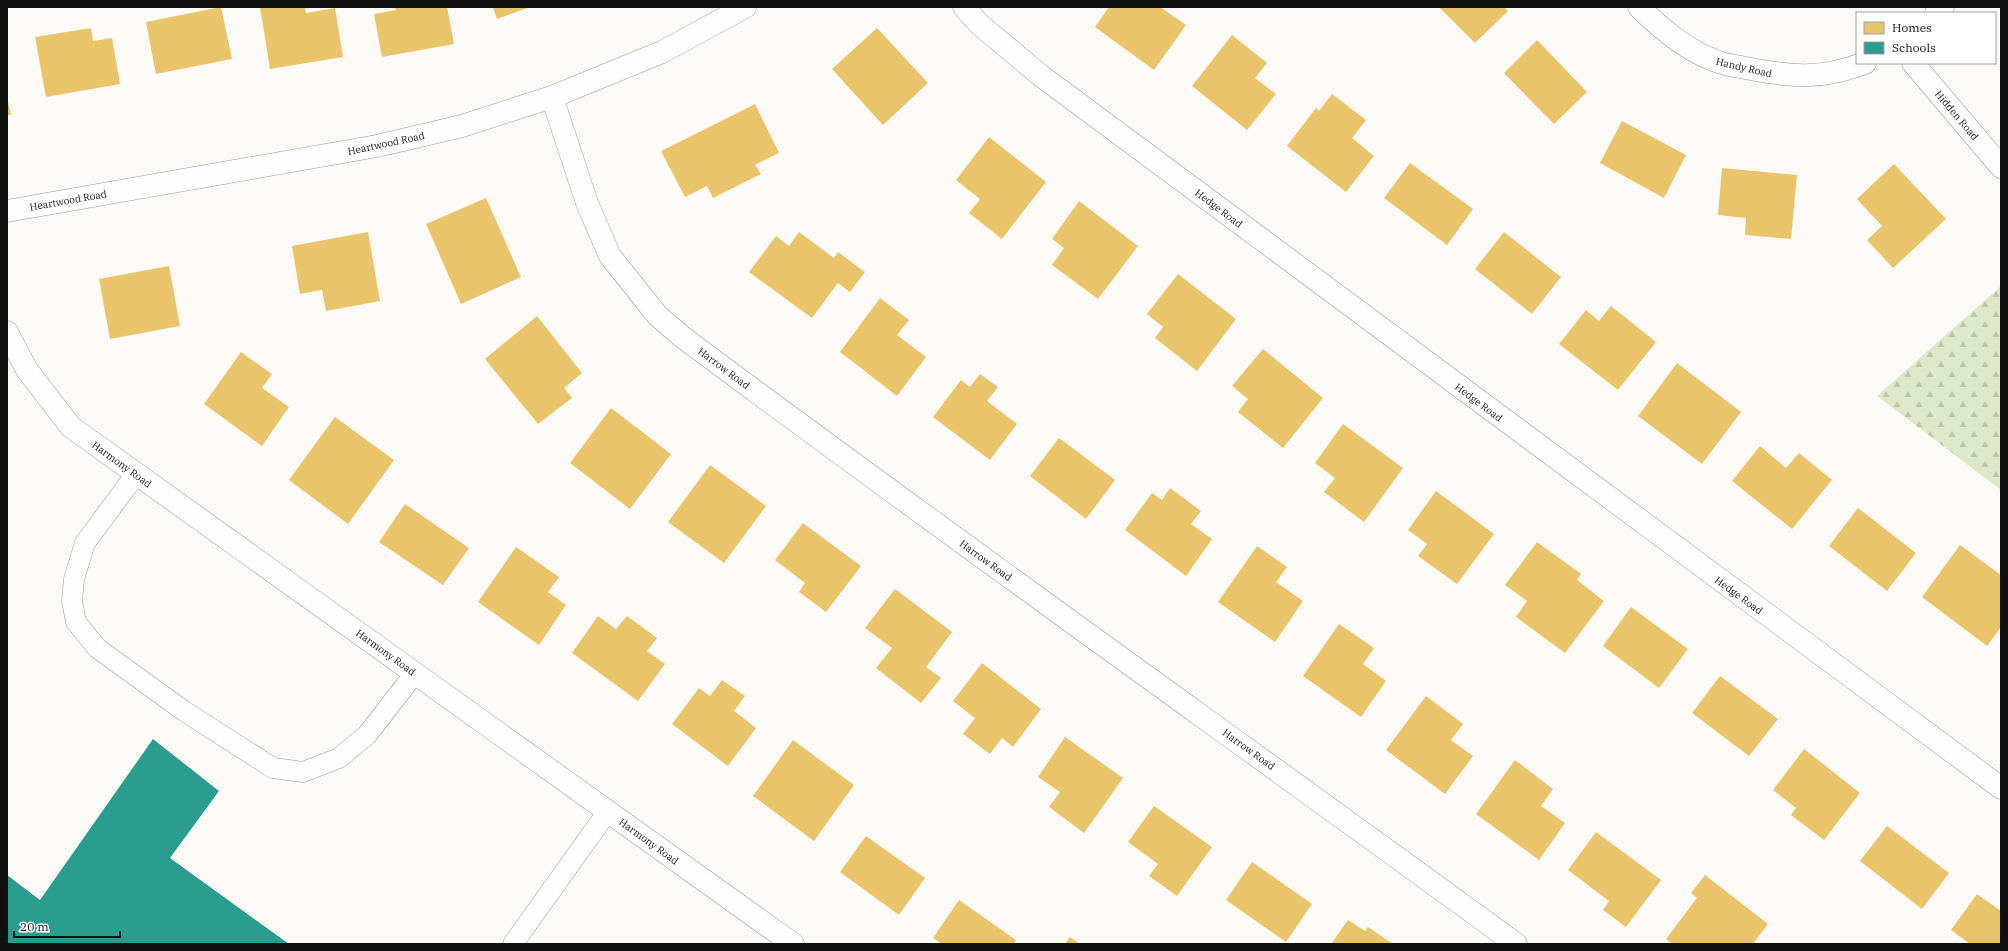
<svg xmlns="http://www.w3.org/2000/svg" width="2008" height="951" viewBox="0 0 2008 951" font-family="'IBM Plex Serif',serif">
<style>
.forest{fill:url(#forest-firs)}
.homes{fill:#e9c46a}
.schools{fill:#2a9d8f}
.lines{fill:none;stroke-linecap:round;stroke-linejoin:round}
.service-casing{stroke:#979695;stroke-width:21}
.minor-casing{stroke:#979695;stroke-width:23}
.service{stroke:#fffefe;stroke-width:20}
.minor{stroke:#fffefe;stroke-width:22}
.labels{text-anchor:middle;stroke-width:4;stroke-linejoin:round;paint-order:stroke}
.street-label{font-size:10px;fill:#111;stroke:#fff}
</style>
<defs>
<pattern id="forest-firs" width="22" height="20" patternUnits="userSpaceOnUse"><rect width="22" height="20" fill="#dce8c7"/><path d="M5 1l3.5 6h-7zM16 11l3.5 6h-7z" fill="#bcc6aa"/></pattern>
</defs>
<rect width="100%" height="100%" fill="#fcfaf7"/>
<path class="forest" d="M2001 286V490L1877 396Z"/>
<g class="homes">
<path d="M221 7 232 59 156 74 146 22Z"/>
<path d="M260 7H305L306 13 335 8 343 57 270 69Z"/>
<path d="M395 7H447L454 44 382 57 374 14 396 10Z"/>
<path d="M493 7H530L497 19Z"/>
<path d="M1109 7H1160L1186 25 1154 70 1095 27Z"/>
<path d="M1439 7H1504L1508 11 1475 43Z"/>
<path d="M91 28 93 41 112 38 120 84 46 97 35 37Z"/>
<path d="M877 28 928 83 883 125 832 69Z"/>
<path d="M1232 35 1267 63 1255 78 1276 94 1247 130 1192 86Z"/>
<path d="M1537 40 1587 92 1554 124 1504 73Z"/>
<path d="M1332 94 1366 120 1352 138 1374 156 1346 192 1287 146 1316 108 1319 111Z"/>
<path d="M7 98 11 115H7Z"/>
<path d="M755 104 779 153 755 165 761 174 713 198 707 186 685 197 661 151Z"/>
<path d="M1622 121 1686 155 1664 198 1600 163Z"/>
<path d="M989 137 1046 182 1002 239 969 213 980 199 956 180Z"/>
<path d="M1410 163 1473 209 1447 245 1384 198Z"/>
<path d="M1894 164 1946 219 1893 268 1867 240 1882 226 1857 199Z"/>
<path d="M1722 168 1797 175 1791 239 1745 235 1746 218 1718 215Z"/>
<path d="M486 198 521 277 461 304 426 224Z"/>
<path d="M1079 201 1138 246 1098 299 1052 265 1064 248 1052 239Z"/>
<path d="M368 232 380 301 326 311 322 290 300 294 292 246Z"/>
<path d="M799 232 834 258 838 252 865 272 850 292 838 283 812 318 749 272 776 236 789 246Z"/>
<path d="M1504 232 1561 277 1532 314 1475 269Z"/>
<path d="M169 266 180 326 110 339 99 279Z"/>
<path d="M1178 274 1236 319 1197 371 1155 338 1163 327 1147 314Z"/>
<path d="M880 298 909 320 897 335 926 357 897 396 840 352Z"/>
<path d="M1611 306 1656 342 1618 390 1559 344 1586 310 1599 321Z"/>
<path d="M537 316 582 373 564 388 572 398 538 424 485 359Z"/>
<path d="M1263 349 1323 398 1283 448 1238 412 1248 399 1232 386Z"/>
<path d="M241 352 272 374 262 388 289 407 262 446 204 404Z"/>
<path d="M1677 363 1741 412 1702 464 1638 416Z"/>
<path d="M980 374 998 387 987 401 1017 424 990 460 933 417 961 380 970 387Z"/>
<path d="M611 408 671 454 630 509 570 463Z"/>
<path d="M335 417 394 460 348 524 289 480Z"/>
<path d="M1343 424 1403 468 1364 522 1324 492 1335 478 1315 463Z"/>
<path d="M1059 438 1115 480 1086 519 1030 476Z"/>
<path d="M1760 446 1786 468 1799 453 1832 480 1792 529 1732 481Z"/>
<path d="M710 465 766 506 724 563 668 522Z"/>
<path d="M1170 488 1201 511 1191 524 1212 539 1186 576 1125 530 1152 493 1162 500Z"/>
<path d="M1436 491 1494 534 1457 584 1418 556 1427 544 1408 530Z"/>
<path d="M405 504 469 548 443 585 379 542Z"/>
<path d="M1858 508 1916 553 1887 591 1829 546Z"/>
<path d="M803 523 861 566 826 612 799 592 805 583 775 560Z"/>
<path d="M1537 542 1581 574 1577 580 1604 601 1565 653 1516 617 1527 601 1505 585Z"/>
<path d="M1960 545 2001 575V627L1987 646 1922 597Z"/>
<path d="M1257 546 1287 567 1276 582 1303 601 1275 642 1218 602Z"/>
<path d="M516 547 559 577 548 592 566 605 539 645 478 602Z"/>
<path d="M895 589 952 632 926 667 941 678 921 703 876 668 892 648 865 628Z"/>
<path d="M1631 607 1688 649 1659 688 1603 646Z"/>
<path d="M598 616 616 629 627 616 657 638 647 651 665 664 638 701 572 653Z"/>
<path d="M1339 624 1374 648 1363 664 1386 681 1361 717 1303 676Z"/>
<path d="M982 663 1041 709 1013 747 1002 738 990 754 963 734 975 718 953 701Z"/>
<path d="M1720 676 1778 719 1749 756 1692 713Z"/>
<path d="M722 680 745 696 734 711 756 728 728 766 672 724 699 688 710 696Z"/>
<path d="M1426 696 1463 724 1451 740 1473 756 1445 794 1386 750Z"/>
<path d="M1065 737 1123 778 1084 833 1049 807 1060 792 1038 777Z"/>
<path d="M793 740 854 785 814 841 753 796Z"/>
<path d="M1804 749 1860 793 1824 840 1791 815 1796 808 1773 790Z"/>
<path d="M1515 760 1553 789 1541 806 1565 823 1539 860 1476 814Z"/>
<path d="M1154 806 1212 847 1177 896 1149 876 1158 864 1128 842Z"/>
<path d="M1887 826 1949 873 1922 909 1860 861Z"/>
<path d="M1596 832 1661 880 1626 927 1603 910 1609 901 1568 870Z"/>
<path d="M866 836 925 878 899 915 840 872Z"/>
<path d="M1252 862 1312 904 1286 942 1226 900Z"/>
<path d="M1705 875 1768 924 1753 944H1672L1666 939 1697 898 1691 893Z"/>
<path d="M1977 894 2001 911V944H1970L1951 930Z"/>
<path d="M959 900 1016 940 1014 944H942L933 938Z"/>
<path d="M1348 920 1365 931 1368 927 1393 944H1331Z"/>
<path d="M1070 937 1080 944H1065Z"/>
</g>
<path class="schools" d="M153 739 219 791 170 858 289 944H7V875L40 900Z"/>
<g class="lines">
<defs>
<g id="service">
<path d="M136 474 85 543 74 579 72 601 76 622 97 648 184 711 273 768 303 772 339 758 367 735 415 673"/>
<path d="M513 944 608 811"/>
</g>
<g id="minor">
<path d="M964 7 979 24 1040 75 2001 788"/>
<path d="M1639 7C1660 28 1688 51 1716 61 1725 65 1736 66 1746 68 1791 77 1821 80 1865 63"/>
<path d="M1936 13 1943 7"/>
<path d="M1913 63 2001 167"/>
<path d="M552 97 587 203 610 256 657 315 681 336C957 542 1238 741 1516 944"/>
<path d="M7 211 377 146 462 126 552 97 662 52 745 7"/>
<path d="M7 332 27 370 71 427 793 944"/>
</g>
</defs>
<use href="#service" class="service-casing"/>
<use href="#minor" class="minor-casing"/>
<use href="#service" class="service"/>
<use href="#minor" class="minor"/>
</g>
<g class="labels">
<g class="street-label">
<text transform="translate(1744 67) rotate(13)" y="4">Handy Road</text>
<text transform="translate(1957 115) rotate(50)" y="4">Hidden Road</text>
<text transform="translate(386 143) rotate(-12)" y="4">Heartwood Road</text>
<text transform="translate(68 200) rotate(-10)" y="4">Heartwood Road</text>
<text transform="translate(1219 208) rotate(37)" y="4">Hedge Road</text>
<text transform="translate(724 368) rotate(37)" y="4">Harrow Road</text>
<text transform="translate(1479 402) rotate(37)" y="4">Hedge Road</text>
<text transform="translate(122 464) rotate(36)" y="4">Harmony Road</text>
<text transform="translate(986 560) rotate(36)" y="4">Harrow Road</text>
<text transform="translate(1739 595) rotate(36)" y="4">Hedge Road</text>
<text transform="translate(386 652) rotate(36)" y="4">Harmony Road</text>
<text transform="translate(1249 749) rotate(36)" y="4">Harrow Road</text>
<text transform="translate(649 841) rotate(36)" y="4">Harmony Road</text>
</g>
</g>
<rect width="2008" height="951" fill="none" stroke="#111111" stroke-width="16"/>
<rect x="1856" y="12" width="140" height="52" fill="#ffffff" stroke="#a0a0a0"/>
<rect x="1864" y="22" width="20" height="12" fill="#e9c46a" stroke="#a0a0a0"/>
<text x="1892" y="32" font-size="12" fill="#111111">Homes</text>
<rect x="1864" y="42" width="20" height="12" fill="#2a9d8f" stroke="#a0a0a0"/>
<text x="1892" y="52" font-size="12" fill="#111111">Schools</text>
<path d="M14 931v6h106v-6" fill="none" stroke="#111111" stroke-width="2"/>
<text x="20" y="931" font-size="12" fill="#111111" stroke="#ffffff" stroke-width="3" paint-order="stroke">20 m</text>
</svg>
